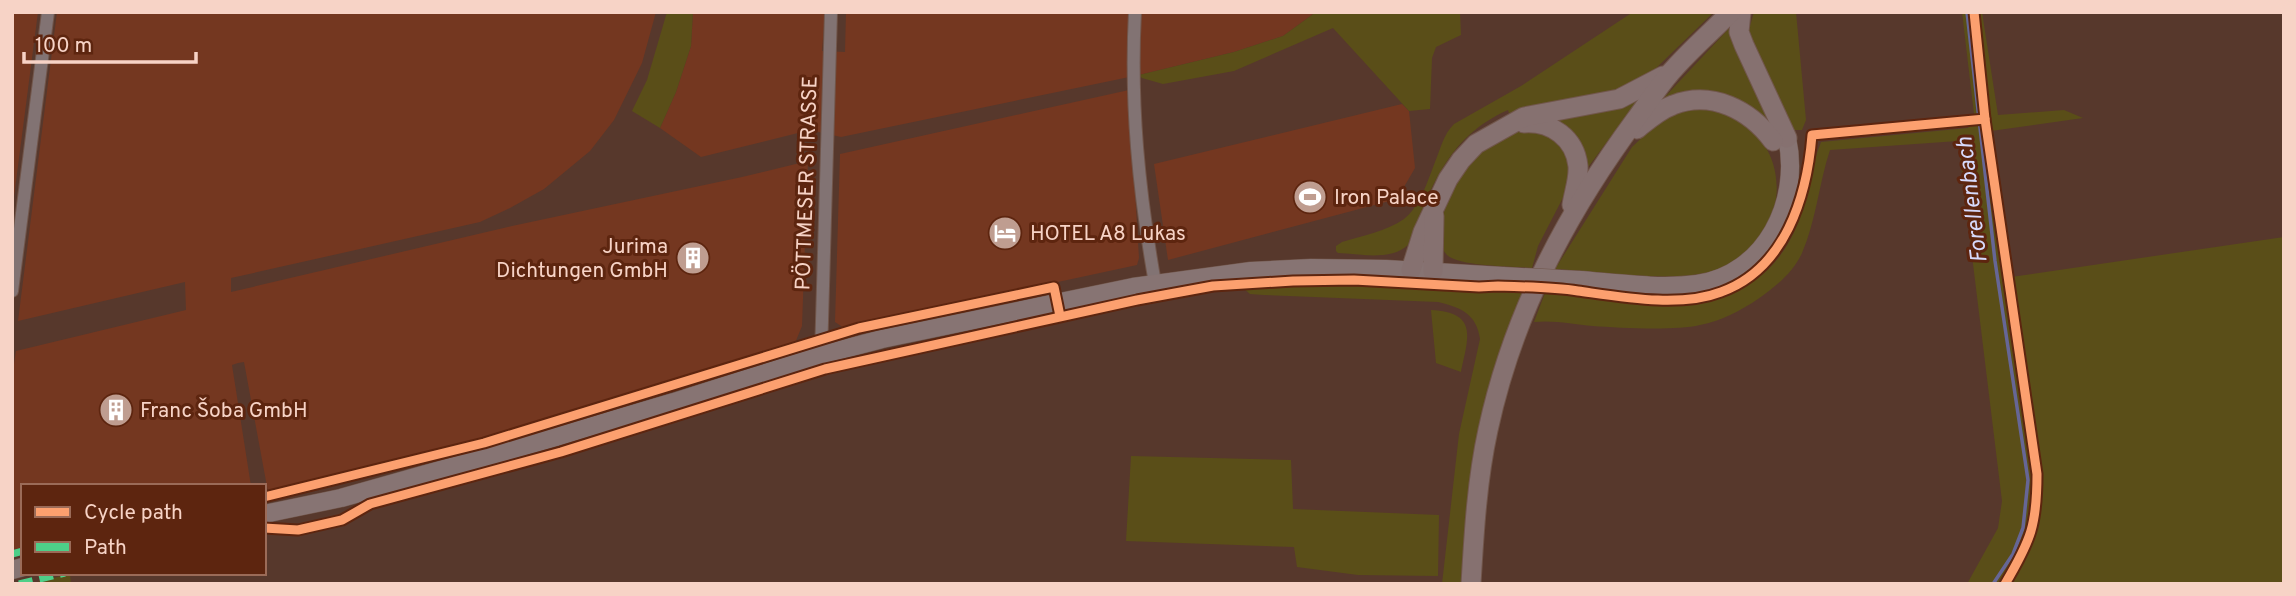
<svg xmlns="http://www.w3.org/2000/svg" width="2296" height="596" viewBox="0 0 2296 596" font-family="Overpass,sans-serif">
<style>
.built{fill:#743720}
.green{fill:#5a4e18}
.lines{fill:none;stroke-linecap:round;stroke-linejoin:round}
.stream{stroke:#666696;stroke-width:3.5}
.street-casing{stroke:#71564b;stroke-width:14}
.secondary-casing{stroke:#71564b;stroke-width:19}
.primary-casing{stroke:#71564b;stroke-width:21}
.street{stroke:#827373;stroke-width:12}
.secondary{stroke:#877473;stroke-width:18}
.primary{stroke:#867170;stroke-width:19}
.secondary-bridge-casing{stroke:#71564b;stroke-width:19;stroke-linecap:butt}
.secondary-bridge{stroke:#877473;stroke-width:18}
.quiet{stroke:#4dcf88;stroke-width:7;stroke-dasharray:14 7;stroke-linecap:butt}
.cycleway-casing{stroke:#5d250f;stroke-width:13}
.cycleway{stroke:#fca06f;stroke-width:9}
.labels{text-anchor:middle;stroke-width:6;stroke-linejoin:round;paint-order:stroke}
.street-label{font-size:21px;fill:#f7d3c6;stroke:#5d250f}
.poi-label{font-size:21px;fill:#f7d3c6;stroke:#5d250f;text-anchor:start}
.water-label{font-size:23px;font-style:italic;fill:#d7dafc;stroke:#5d250f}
</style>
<rect width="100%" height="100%" fill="#57382c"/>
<g class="built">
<path d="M12 12H38L12 212Z"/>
<path d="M57 12H656L642 63 614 120 590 151 544 189 510 208 480 222 231 278V292L512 226 742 177 808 161 802 326 795 343 559 418 437 452 268 492 244 362 238 363 232 365 251 486H23V547L12 550V376L16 351 186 310 185 282 18 321Z"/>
<path d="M693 12H825L822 51 845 52 846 12H1316L1283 36 1234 52 1139 75 841 137 810 130 701 157 660 128 676 92 691 46Z"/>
<path d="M1129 90 1139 258 1137 265 844 328 835 322 840 154Z"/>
<path d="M1402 104 1409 111 1415 168 1397 199 1168 260 1154 164Z"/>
</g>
<g class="green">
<path d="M667 12H693L691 46 676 92 660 128 632 111 647 80Z"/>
<path d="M1316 12H1460L1461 35 1436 47 1432 58 1430 109 1409 111 1333 28 1234 71 1163 84 1142 78 1139 75 1234 52 1283 36Z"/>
<path d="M1633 12H1714L1649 75 1621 91 1509 113 1508 110C1447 137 1431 188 1408 245 1391 261 1360 254 1338 253L1336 251V246L1342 242C1362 236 1387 231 1404 219 1420 207 1428 180 1435 162 1441 148 1443 135 1454 124L1521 86Z"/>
<path d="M1754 12H1796L1806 120 1802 130H1793L1748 33Z"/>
<path d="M1962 12H1982L1998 115 2064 110 2083 118 1984 132 2033 477C2030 527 2024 541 1999 584H1967L1998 528 2002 501 1958 141 1830 150C1819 183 1816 221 1802 253 1793 273 1775 287 1758 299 1740 311 1721 321 1700 325 1675 331 1620 328 1593 326 1574 324 1553 320 1534 322L1545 293C1634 301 1754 332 1797 225 1808 198 1810 169 1821 142L1968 128 1974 120V114Z"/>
<path d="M1735 22 1775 128 1762 116 1662 100Z"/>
<path d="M1641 96 1586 170 1545 118Z"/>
<path d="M1689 109C1794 108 1807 236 1716 270 1676 284 1599 271 1555 269L1632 147 1662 119Z"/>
<path d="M1528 129 1553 135 1570 157 1569 186 1538 246 1532 268C1514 266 1460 267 1447 255 1424 232 1463 164 1483 149 1496 140 1513 132 1528 129Z"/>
<path d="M2284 237V584H2010C2033 543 2040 530 2042 482L2011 277Z"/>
<path d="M1290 285H1347L1483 292 1495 289 1524 291 1468 498 1461 584H1442L1459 434 1480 339C1477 314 1460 307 1438 302L1264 295 1250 294 1243 288Z"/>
<path d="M1431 310C1479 312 1468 339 1461 372L1436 363Z"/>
<path d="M1131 456 1291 460 1293 509 1439 515 1438 576 1358 575 1297 567 1294 547 1126 541Z"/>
<path d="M70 574 71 584H29Z"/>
</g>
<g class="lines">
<path class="stream" d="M1967 12 1995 261 2028 480 2023 528 2013 554 1993 584"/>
<defs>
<g id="street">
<path d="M1135 12C1130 105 1139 192 1155 283"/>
<path d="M12 291 48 12"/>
<path d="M821 355 831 12"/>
</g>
<g id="secondary">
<path d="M1580 280C1618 283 1659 289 1697 284 1766 274 1801 201 1787 138"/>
<path d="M264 514 341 498 508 451 674 402 821 355 882 339 1133 287 1251 271 1311 268 1386 269 1503 276"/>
<path d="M12 570 23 567"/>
</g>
<g id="primary">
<path d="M1741 12 1739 32 1744 45 1787 138"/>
<path d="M1524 123C1551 121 1575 138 1578 166 1579 179 1574 192 1572 205"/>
<path d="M1637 129C1648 120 1659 110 1673 105 1712 90 1750 110 1773 141"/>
<path d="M1411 270 1423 232 1448 179 1461 160 1476 144 1524 117 1619 99 1663 76"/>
<path d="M1433 271 1434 216"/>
<path d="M1471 584C1474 533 1477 480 1488 430 1513 314 1566 214 1636 119 1647 104 1658 87 1671 72 1689 51 1711 32 1731 12"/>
</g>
</defs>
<use href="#street" class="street-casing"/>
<use href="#secondary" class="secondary-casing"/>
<use href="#primary" class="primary-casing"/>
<use href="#street" class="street"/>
<use href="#secondary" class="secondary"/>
<use href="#primary" class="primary"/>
<defs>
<path id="secondary-bridge" d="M1503 276 1580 280"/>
</defs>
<use href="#secondary-bridge" class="secondary-bridge-casing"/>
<use href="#secondary-bridge" class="secondary-bridge"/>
<g class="quiet">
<path d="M12 554 23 551"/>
<path d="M19 584 65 573"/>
</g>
<defs>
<g id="cycleway">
<path d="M1974 12 1985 119 2037 474C2037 525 2031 540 2005 584"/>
<path d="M264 497 484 443 859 328 1054 287 1060 316"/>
<path d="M264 528 298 530 342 520 370 504 561 452 825 369 1137 300 1213 286 1293 281 1354 280 1479 287 1498 286C1525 287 1552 287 1578 291 1621 297 1680 308 1721 292 1785 269 1807 197 1812 135L1985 119"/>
</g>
</defs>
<use href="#cycleway" class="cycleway-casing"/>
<use href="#cycleway" class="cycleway"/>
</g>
<defs>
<symbol id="stadium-disc" viewBox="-11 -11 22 22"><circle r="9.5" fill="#bf9d90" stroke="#5d250f"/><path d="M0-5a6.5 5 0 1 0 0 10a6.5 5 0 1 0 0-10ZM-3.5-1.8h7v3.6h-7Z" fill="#fff"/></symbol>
<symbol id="hotel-disc" viewBox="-11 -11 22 22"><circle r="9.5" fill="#bf9d90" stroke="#5d250f"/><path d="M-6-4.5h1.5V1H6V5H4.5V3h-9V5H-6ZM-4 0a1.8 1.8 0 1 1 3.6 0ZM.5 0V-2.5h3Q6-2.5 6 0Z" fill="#fff"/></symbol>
<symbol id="building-disc" viewBox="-11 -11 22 22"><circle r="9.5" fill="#bf9d90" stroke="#5d250f"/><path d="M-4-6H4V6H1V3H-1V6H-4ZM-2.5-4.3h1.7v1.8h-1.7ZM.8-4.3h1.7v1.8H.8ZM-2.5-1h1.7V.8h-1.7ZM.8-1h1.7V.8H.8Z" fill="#fff"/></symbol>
</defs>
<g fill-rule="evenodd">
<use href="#stadium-disc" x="1291" y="178" width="38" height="38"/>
<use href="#hotel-disc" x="986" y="214" width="38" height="38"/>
<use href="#building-disc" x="674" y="239" width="38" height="38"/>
<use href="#building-disc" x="97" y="391" width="38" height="38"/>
</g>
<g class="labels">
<g class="street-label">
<text transform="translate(806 183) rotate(-88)" y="7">PÖTTMESER STRASSE</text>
</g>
<g class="poi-label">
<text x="1334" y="204">Iron Palace</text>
<text x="1030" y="240">HOTEL A8 Lukas</text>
<text x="668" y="253" text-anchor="end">Jurima<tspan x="668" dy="24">Dichtungen GmbH</tspan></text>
<text x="140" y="417">Franc Šoba GmbH</text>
</g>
<g class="water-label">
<text transform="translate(1971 200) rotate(-97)" y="8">Forellenbach</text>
</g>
</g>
<rect width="2296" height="596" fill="none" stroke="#f7d3c6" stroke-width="28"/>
<rect x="21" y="484" width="245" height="91" fill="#5d250f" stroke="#9b6b58" stroke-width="2"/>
<rect x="35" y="507" width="35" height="10" fill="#fca06f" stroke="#9b6b58" stroke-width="2"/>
<text x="84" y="519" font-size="21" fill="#f7d3c6">Cycle path</text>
<rect x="35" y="542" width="35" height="10" fill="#4dcf88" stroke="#9b6b58" stroke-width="2"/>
<text x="84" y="554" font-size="21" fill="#f7d3c6">Path</text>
<path d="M24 52v10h172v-10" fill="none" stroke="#f7d3c6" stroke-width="3.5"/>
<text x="35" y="52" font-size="21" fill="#f7d3c6" stroke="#5d250f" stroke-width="5" paint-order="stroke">100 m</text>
</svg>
